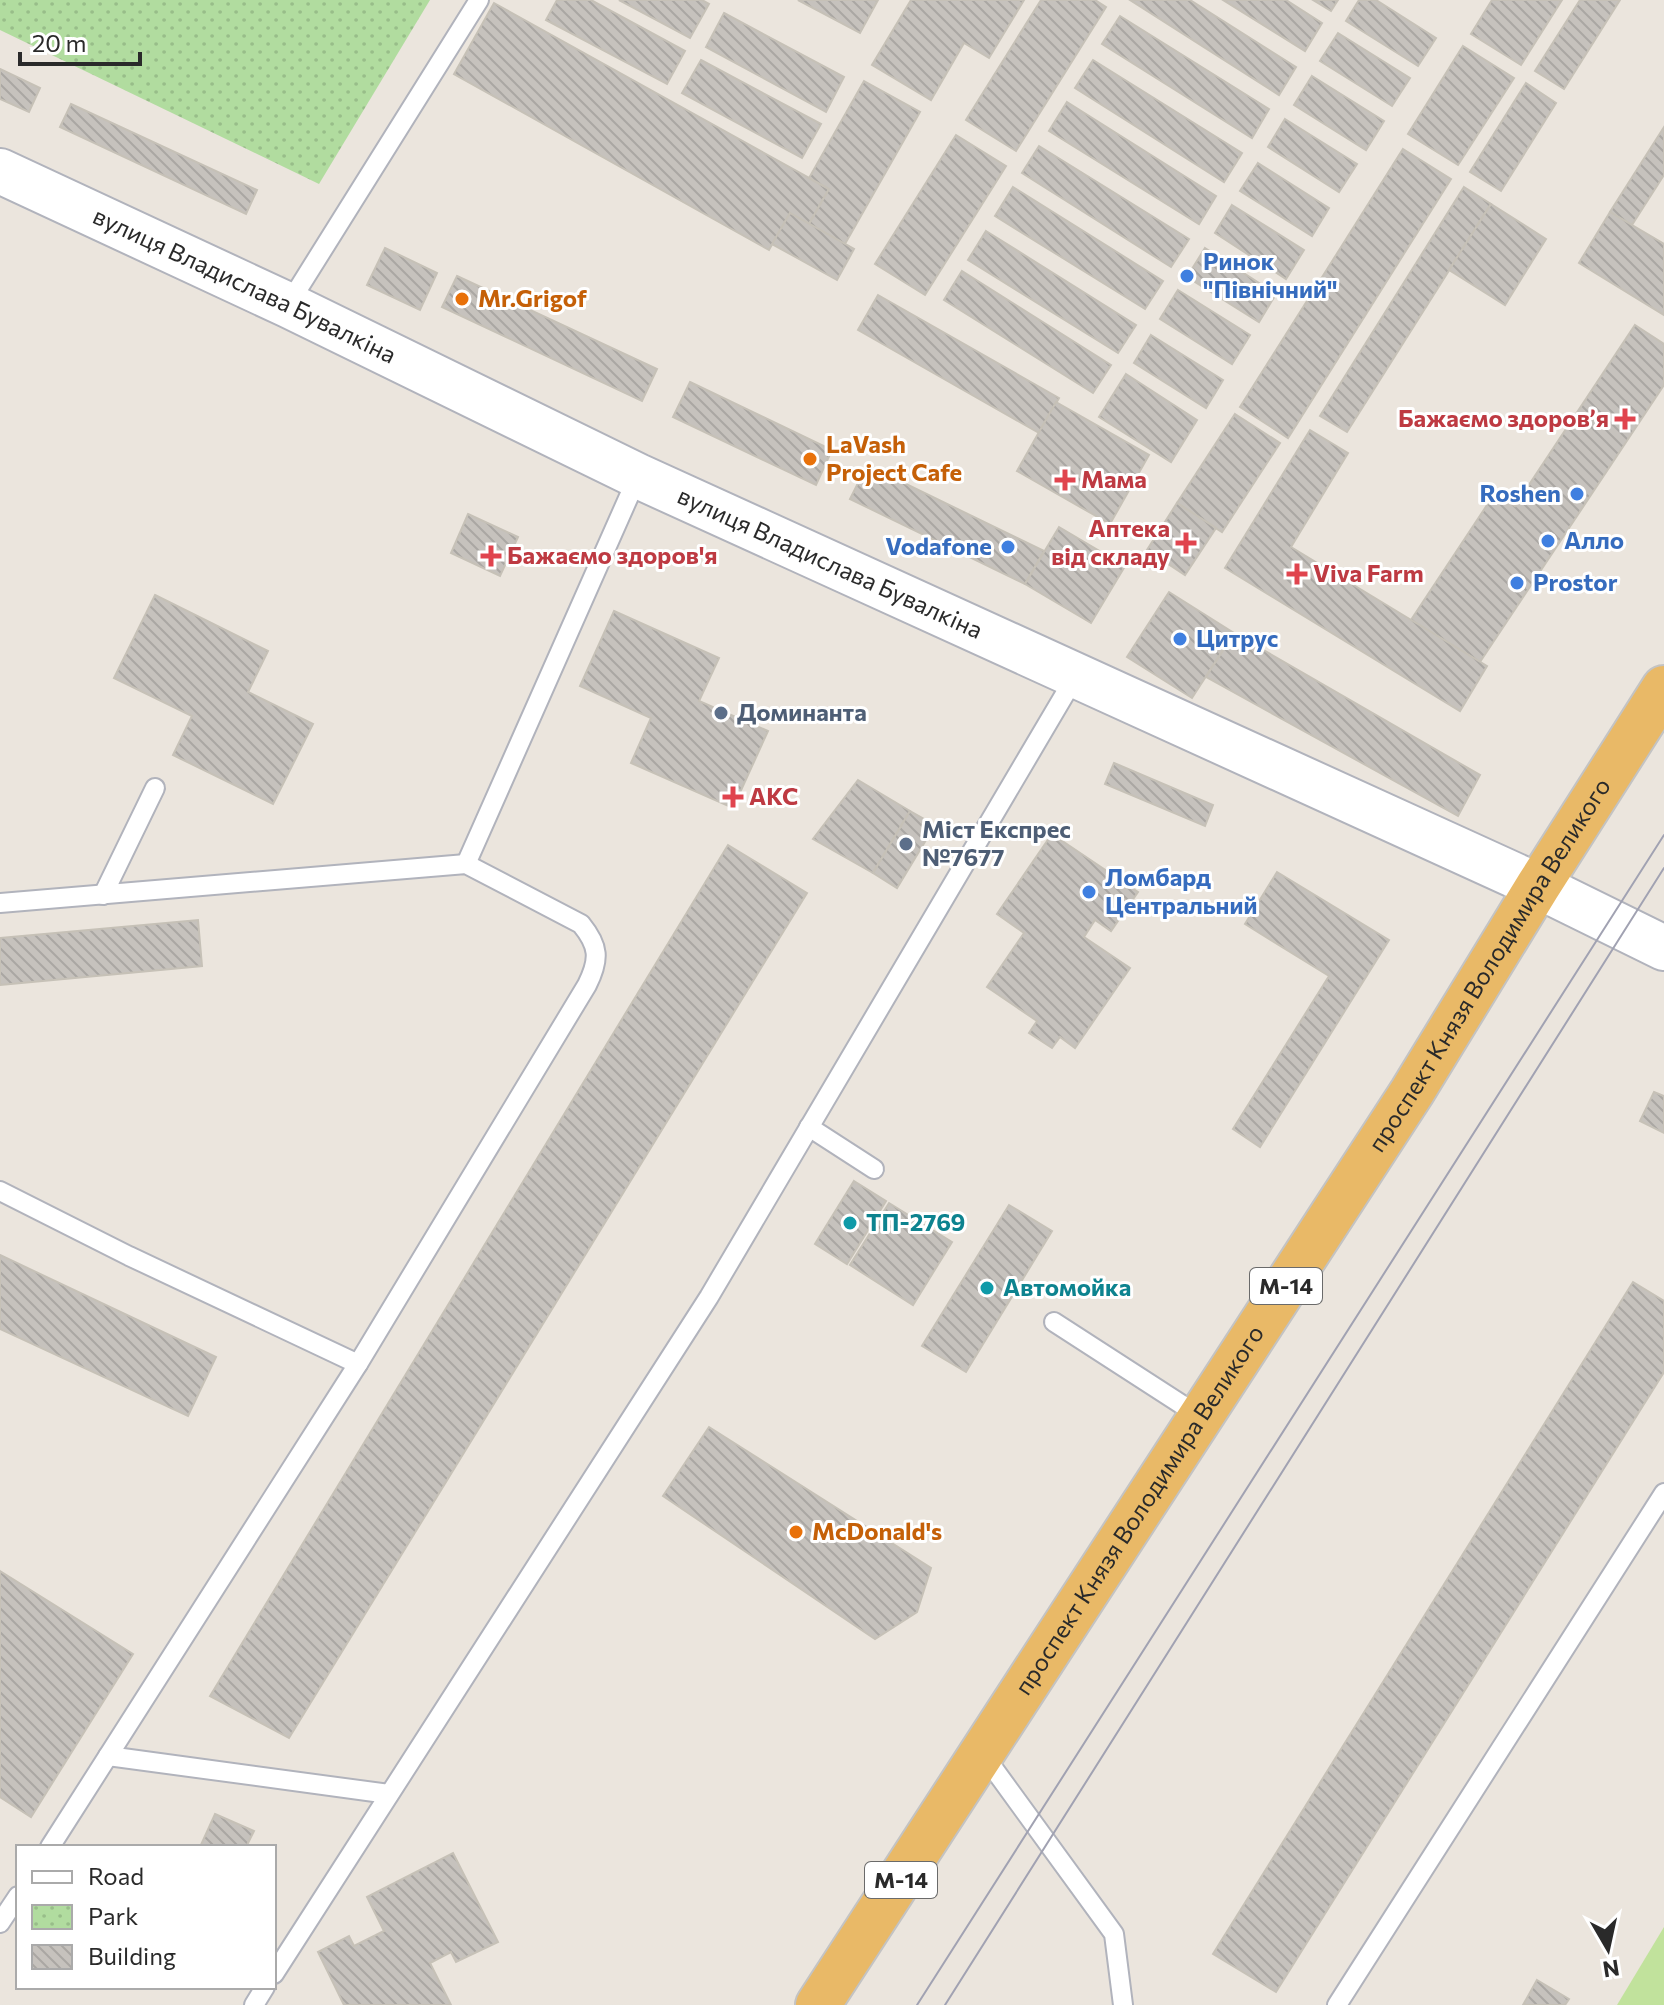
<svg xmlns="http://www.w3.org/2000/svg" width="1664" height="2005" viewBox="0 0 1664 2005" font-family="Commissioner,sans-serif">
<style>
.park{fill:url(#park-dots)}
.pitch{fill:#c1e29c}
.building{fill:url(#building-back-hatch);stroke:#c6c1b7;stroke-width:2}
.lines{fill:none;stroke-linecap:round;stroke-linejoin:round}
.service-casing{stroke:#b1b3bc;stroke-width:22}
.tertiary-casing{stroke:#b1b3bc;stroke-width:48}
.trunk-casing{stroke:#c3c3c3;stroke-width:48}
.service{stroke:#fff;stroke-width:18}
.tertiary{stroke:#fff;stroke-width:44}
.trunk{stroke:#e9b967;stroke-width:44}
.tram{stroke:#a1a2b2;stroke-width:2}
.shop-dot{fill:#3f7fe0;stroke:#fff;stroke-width:3}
.food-dot{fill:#e8710a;stroke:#fff;stroke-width:3}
.health-dot{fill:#e0444e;stroke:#fff;stroke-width:3}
.service-dot{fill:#5c6f8a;stroke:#fff;stroke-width:3}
.culture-dot{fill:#0f9aa8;stroke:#fff;stroke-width:3}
.labels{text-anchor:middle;stroke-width:6;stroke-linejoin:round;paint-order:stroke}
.shield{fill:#fff;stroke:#6a6a6a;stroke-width:2}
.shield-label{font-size:22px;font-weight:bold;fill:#2a2a2a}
.shop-label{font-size:24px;font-weight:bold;fill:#366cbe;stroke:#fff;text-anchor:start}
.street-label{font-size:24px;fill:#2a2a2a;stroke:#fff}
.food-label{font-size:24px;font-weight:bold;fill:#c56008;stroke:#fff;text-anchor:start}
.health-label{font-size:24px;font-weight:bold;fill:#be3a42;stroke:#fff;text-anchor:start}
.service-label{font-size:24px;font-weight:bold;fill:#4e5e75;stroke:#fff;text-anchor:start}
.culture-label{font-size:24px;font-weight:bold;fill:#0d838f;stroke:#fff;text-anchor:start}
</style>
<defs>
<pattern id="park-dots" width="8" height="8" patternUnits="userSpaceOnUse" patternTransform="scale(2)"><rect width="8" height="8" fill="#b1dc9f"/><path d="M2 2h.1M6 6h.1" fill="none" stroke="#98bd89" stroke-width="1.8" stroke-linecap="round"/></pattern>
<pattern id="building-back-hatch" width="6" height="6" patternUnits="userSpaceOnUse" patternTransform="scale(2)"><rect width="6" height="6" fill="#c6c2bd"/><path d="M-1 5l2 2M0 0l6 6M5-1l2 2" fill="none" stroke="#aaa7a3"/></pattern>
</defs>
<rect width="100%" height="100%" fill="#ebe5dd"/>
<path class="park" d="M0 0H430L319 184 0 30Z"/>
<path class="pitch" d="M1664 1927V2005H1617Z"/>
<g class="building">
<path d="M557 0H591L685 51 667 84 546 20Z"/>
<path d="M619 0H702L709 4 690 38Z"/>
<path d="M798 0H878L860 33Z"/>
<path d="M911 0H1024L989 58 964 43 931 100 872 65Z"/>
<path d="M1041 0H1095L1106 7 1016 151 966 120Z"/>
<path d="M1130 0H1190L1296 67 1279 95Z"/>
<path d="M1223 0H1286L1322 23 1305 51Z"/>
<path d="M1313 0H1338L1331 11Z"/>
<path d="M1359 0H1376L1436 38 1418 66 1346 21Z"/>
<path d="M1492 0H1562L1521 65 1471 34Z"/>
<path d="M1580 0H1620L1564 89 1535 71Z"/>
<path d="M494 3 829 189 809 224 790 213 769 250 454 74Z"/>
<path d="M724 13 844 77 826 112 706 47Z"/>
<path d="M1120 16 1269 109 1252 138 1102 44Z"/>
<path d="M1338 33 1410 78 1392 106 1320 61Z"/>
<path d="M1463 46 1514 78 1458 165 1408 134Z"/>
<path d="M701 60 821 124 802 158 682 93Z"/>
<path d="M1093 60 1242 153 1224 182 1075 88Z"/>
<path d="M0 69 40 88 29 112 0 99Z"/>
<path d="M1312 76 1384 121 1366 150 1294 105Z"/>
<path d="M864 81 920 112 845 244 809 224 829 189 809 178Z"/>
<path d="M1526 83 1556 103 1501 191 1470 172Z"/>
<path d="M1067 102 1216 196 1199 224 1049 131Z"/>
<path d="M71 104 257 190 246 214 60 127Z"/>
<path d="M1285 119 1357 164 1339 192 1268 147Z"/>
<path d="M1664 127V175L1632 225 1610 212Z"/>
<path d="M956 135 1006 166 925 295 875 264Z"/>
<path d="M1039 146 1189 239 1171 267 1022 173Z"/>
<path d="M1403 149 1451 179 1288 438 1240 407Z"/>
<path d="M1258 163 1329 208 1312 236 1240 191Z"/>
<path d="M1013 187 1163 281 1145 309 995 216Z"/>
<path d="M1464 187 1491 204 1347 432 1320 416Z"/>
<path d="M1491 204 1546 239 1505 305 1449 270Z"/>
<path d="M1232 205 1304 250 1286 279 1215 233Z"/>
<path d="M1610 212 1664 244V315L1579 263Z"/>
<path d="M790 213 854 249 837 280 772 244Z"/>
<path d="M986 231 1136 325 1118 353 968 260Z"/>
<path d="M385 248 437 273 420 310 367 285Z"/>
<path d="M1205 248 1276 294 1259 322 1187 277Z"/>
<path d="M962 271 1111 365 1093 393 944 300Z"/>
<path d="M457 276 657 369 642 401 442 307Z"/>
<path d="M1178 290 1250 335 1232 364 1160 319Z"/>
<path d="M878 295 1059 398 1039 433 858 330Z"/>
<path d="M1635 325 1664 344V385L1480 662 1411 620 1495 493 1515 506Z"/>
<path d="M1151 335 1223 380 1206 408 1134 363Z"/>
<path d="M1126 374 1197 420 1171 462 1099 417Z"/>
<path d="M690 382 832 450 816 485 673 417Z"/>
<path d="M1056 402 1149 455 1110 524 1017 471Z"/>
<path d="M1235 414 1280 443 1222 532 1177 503Z"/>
<path d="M1310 430 1348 453 1291 547 1487 666 1460 711 1225 568Z"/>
<path d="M867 465 1044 551 1025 584 850 499Z"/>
<path d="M1177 503 1216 528 1185 575 1147 550Z"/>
<path d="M468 514 518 537 500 576 451 553Z"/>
<path d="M1059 527 1125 566 1091 623 1025 584Z"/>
<path d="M1169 592 1234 633 1192 698 1127 657Z"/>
<path d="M155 595 268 651 248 692 313 724 273 804 173 755 192 716 114 678Z"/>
<path d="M614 611 719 658 699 701 768 731 733 808 631 763 651 718 580 686Z"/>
<path d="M1234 633 1480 775 1458 816 1206 677Z"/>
<path d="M1114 763 1213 805 1205 826 1105 784Z"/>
<path d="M858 780 910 811 873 873 813 839Z"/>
<path d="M910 811 935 825 897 888 873 873Z"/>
<path d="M1052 834 1138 892 1111 931 1095 920 1084 937 1130 968 1075 1048 1060 1037 1052 1048 1029 1033 1037 1021 987 987 1024 933 997 914Z"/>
<path d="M728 845 807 893 289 1738 210 1696Z"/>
<path d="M1277 872 1389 940 1260 1147 1233 1129 1329 976 1245 924Z"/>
<path d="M198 920 202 966 0 985V938Z"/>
<path d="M1654 1092 1664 1096V1133L1640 1121Z"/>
<path d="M854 1181 886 1201 847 1264 815 1244Z"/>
<path d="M889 1203 952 1242 913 1305 850 1265Z"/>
<path d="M1009 1205 1052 1231 966 1372 922 1346Z"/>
<path d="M0 1255 216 1357 188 1416 0 1329Z"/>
<path d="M1633 1282 1664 1301V1372L1276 1992 1213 1954Z"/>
<path d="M709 1427 931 1568 917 1612 875 1639 663 1496Z"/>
<path d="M0 1571 133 1654 31 1817 0 1797Z"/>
<path d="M215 1814 254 1831 246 1847H200Z"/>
<path d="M453 1853 498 1942 456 1962 451 1952 430 1963 451 2005H344L318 1952 349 1936 354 1946 384 1931 367 1897Z"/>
<path d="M1537 1980 1569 1999 1565 2005H1523Z"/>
</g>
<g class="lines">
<defs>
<g id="service">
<path d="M288 305 479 0"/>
<path d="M466 864 638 476"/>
<path d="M103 895 155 788"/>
<path d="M0 903 466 864 581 924C599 946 600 959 587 985L358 1364 50 1847"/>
<path d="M809 1127 874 1169"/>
<path d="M0 1191 129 1256 358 1364"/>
<path d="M1054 1322 1201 1417"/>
<path d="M983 1754 1114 1934 1123 2005"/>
<path d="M108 1756 389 1794"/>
<path d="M0 1923 18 1896"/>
<path d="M274 1974 709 1297 1075 677"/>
<path d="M254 2005 265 1987"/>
<path d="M1337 2005 1664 1493"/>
</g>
<g id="tertiary">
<path id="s1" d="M0 171 288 305 638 476 1538 886 1664 948"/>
</g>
<g id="trunk">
<path id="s2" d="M818 2005 1412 1092 1538 886 1664 688"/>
</g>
</defs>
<use href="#service" class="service-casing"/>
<use href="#tertiary" class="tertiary-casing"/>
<use href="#trunk" class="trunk-casing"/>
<use href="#service" class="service"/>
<use href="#tertiary" class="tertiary"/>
<use href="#trunk" class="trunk"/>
<g class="tram">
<path d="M917 2005 1664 835"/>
<path d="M945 2005 1664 868"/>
</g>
</g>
<g class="shop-dot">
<circle cx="1187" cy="276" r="8"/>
<circle cx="1577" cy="494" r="8"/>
<circle cx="1548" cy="541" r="8"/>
<circle cx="1008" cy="547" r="8"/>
<circle cx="1517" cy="583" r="8"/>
<circle cx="1180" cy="639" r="8"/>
<circle cx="1089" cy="892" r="8"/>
</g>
<g class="food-dot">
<circle cx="462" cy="299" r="8"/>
<circle cx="810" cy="459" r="8"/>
<circle cx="796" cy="1532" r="8"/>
</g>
<g class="health-dot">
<path d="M1621 407h8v8h8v8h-8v8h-8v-8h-8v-8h8z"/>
<path d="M1061 468h8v8h8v8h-8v8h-8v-8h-8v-8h8z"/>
<path d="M1182 531h8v8h8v8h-8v8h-8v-8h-8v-8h8z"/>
<path d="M487 544h8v8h8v8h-8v8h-8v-8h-8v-8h8z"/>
<path d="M1293 562h8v8h8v8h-8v8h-8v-8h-8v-8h8z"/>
<path d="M729 785h8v8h8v8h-8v8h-8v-8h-8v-8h8z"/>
</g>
<g class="service-dot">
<circle cx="721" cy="713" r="8"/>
<circle cx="906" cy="844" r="8"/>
</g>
<g class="culture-dot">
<circle cx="850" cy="1223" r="8"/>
<circle cx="987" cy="1288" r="8"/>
</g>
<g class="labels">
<g class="shield">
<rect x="1250" y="1268" width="72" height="36" rx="6"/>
<rect x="865" y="1862" width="72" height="36" rx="6"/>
</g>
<g class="shield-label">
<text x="1286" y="1294">М-14</text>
<text x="901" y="1888">М-14</text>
</g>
<g class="shop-label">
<text x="1203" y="270">Ринок<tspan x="1203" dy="28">"Північний"</tspan></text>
<text x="1561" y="502" text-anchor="end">Roshen</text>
<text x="1564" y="549">Алло</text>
<text x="992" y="555" text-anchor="end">Vodafone</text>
<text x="1533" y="591">Prostor</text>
<text x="1196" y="647">Цитрус</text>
<text x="1105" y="886">Ломбард<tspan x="1105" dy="28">Центральний</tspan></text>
</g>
<g class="street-label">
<text dy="8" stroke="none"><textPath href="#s1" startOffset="270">вулиця Владислава Бувалкіна</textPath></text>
<text dy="8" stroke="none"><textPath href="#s1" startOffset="918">вулиця Владислава Бувалкіна</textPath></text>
<text dy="8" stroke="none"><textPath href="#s2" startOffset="1238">проспект Князя Володимира Великого</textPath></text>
<text dy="8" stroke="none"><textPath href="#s2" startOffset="590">проспект Князя Володимира Великого</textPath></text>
</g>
<g class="food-label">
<text x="478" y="307">Mr.Grigof</text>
<text x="826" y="453">LaVash<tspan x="826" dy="28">Project Cafe</tspan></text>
<text x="812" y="1540">McDonald's</text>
</g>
<g class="health-label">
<text x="1609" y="427" text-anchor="end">Бажаємо здоровʼя</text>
<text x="1081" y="488">Мама</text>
<text x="1170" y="537" text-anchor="end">Аптека<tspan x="1170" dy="28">від складу</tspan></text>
<text x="507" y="564">Бажаємо здоров'я</text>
<text x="1313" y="582">Viva Farm</text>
<text x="749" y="805">АКС</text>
</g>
<g class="service-label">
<text x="737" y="721">Доминанта</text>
<text x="922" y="838">Міст Експрес<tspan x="922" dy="28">№7677</tspan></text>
</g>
<g class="culture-label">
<text x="866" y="1231">ТП-2769</text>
<text x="1003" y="1296">Автомойка</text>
</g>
</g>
<rect x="16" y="1845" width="260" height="144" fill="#ffffff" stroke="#aaaaaa" stroke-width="2"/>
<rect x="32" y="1871" width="40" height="12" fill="#ffffff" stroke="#aaaaaa" stroke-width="2"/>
<text x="88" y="1885" font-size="24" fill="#2a2a2a">Road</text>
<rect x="32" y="1905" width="40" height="24" fill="url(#park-dots)" stroke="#aaaaaa" stroke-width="2"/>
<text x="88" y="1925" font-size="24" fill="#2a2a2a">Park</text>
<rect x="32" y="1945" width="40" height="24" fill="url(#building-back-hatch)" stroke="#aaaaaa" stroke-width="2"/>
<text x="88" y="1965" font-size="24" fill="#2a2a2a">Building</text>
<g transform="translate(1608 1949) rotate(171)" stroke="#ffffff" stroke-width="6" paint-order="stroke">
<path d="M0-6L14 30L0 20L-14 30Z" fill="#2a2a2a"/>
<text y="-12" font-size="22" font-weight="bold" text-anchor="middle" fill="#2a2a2a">N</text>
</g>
<path d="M20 52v12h120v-12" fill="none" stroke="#2a2a2a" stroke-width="4"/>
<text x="32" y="52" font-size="24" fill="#2a2a2a" stroke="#ffffff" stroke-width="6" paint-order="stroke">20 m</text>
</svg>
